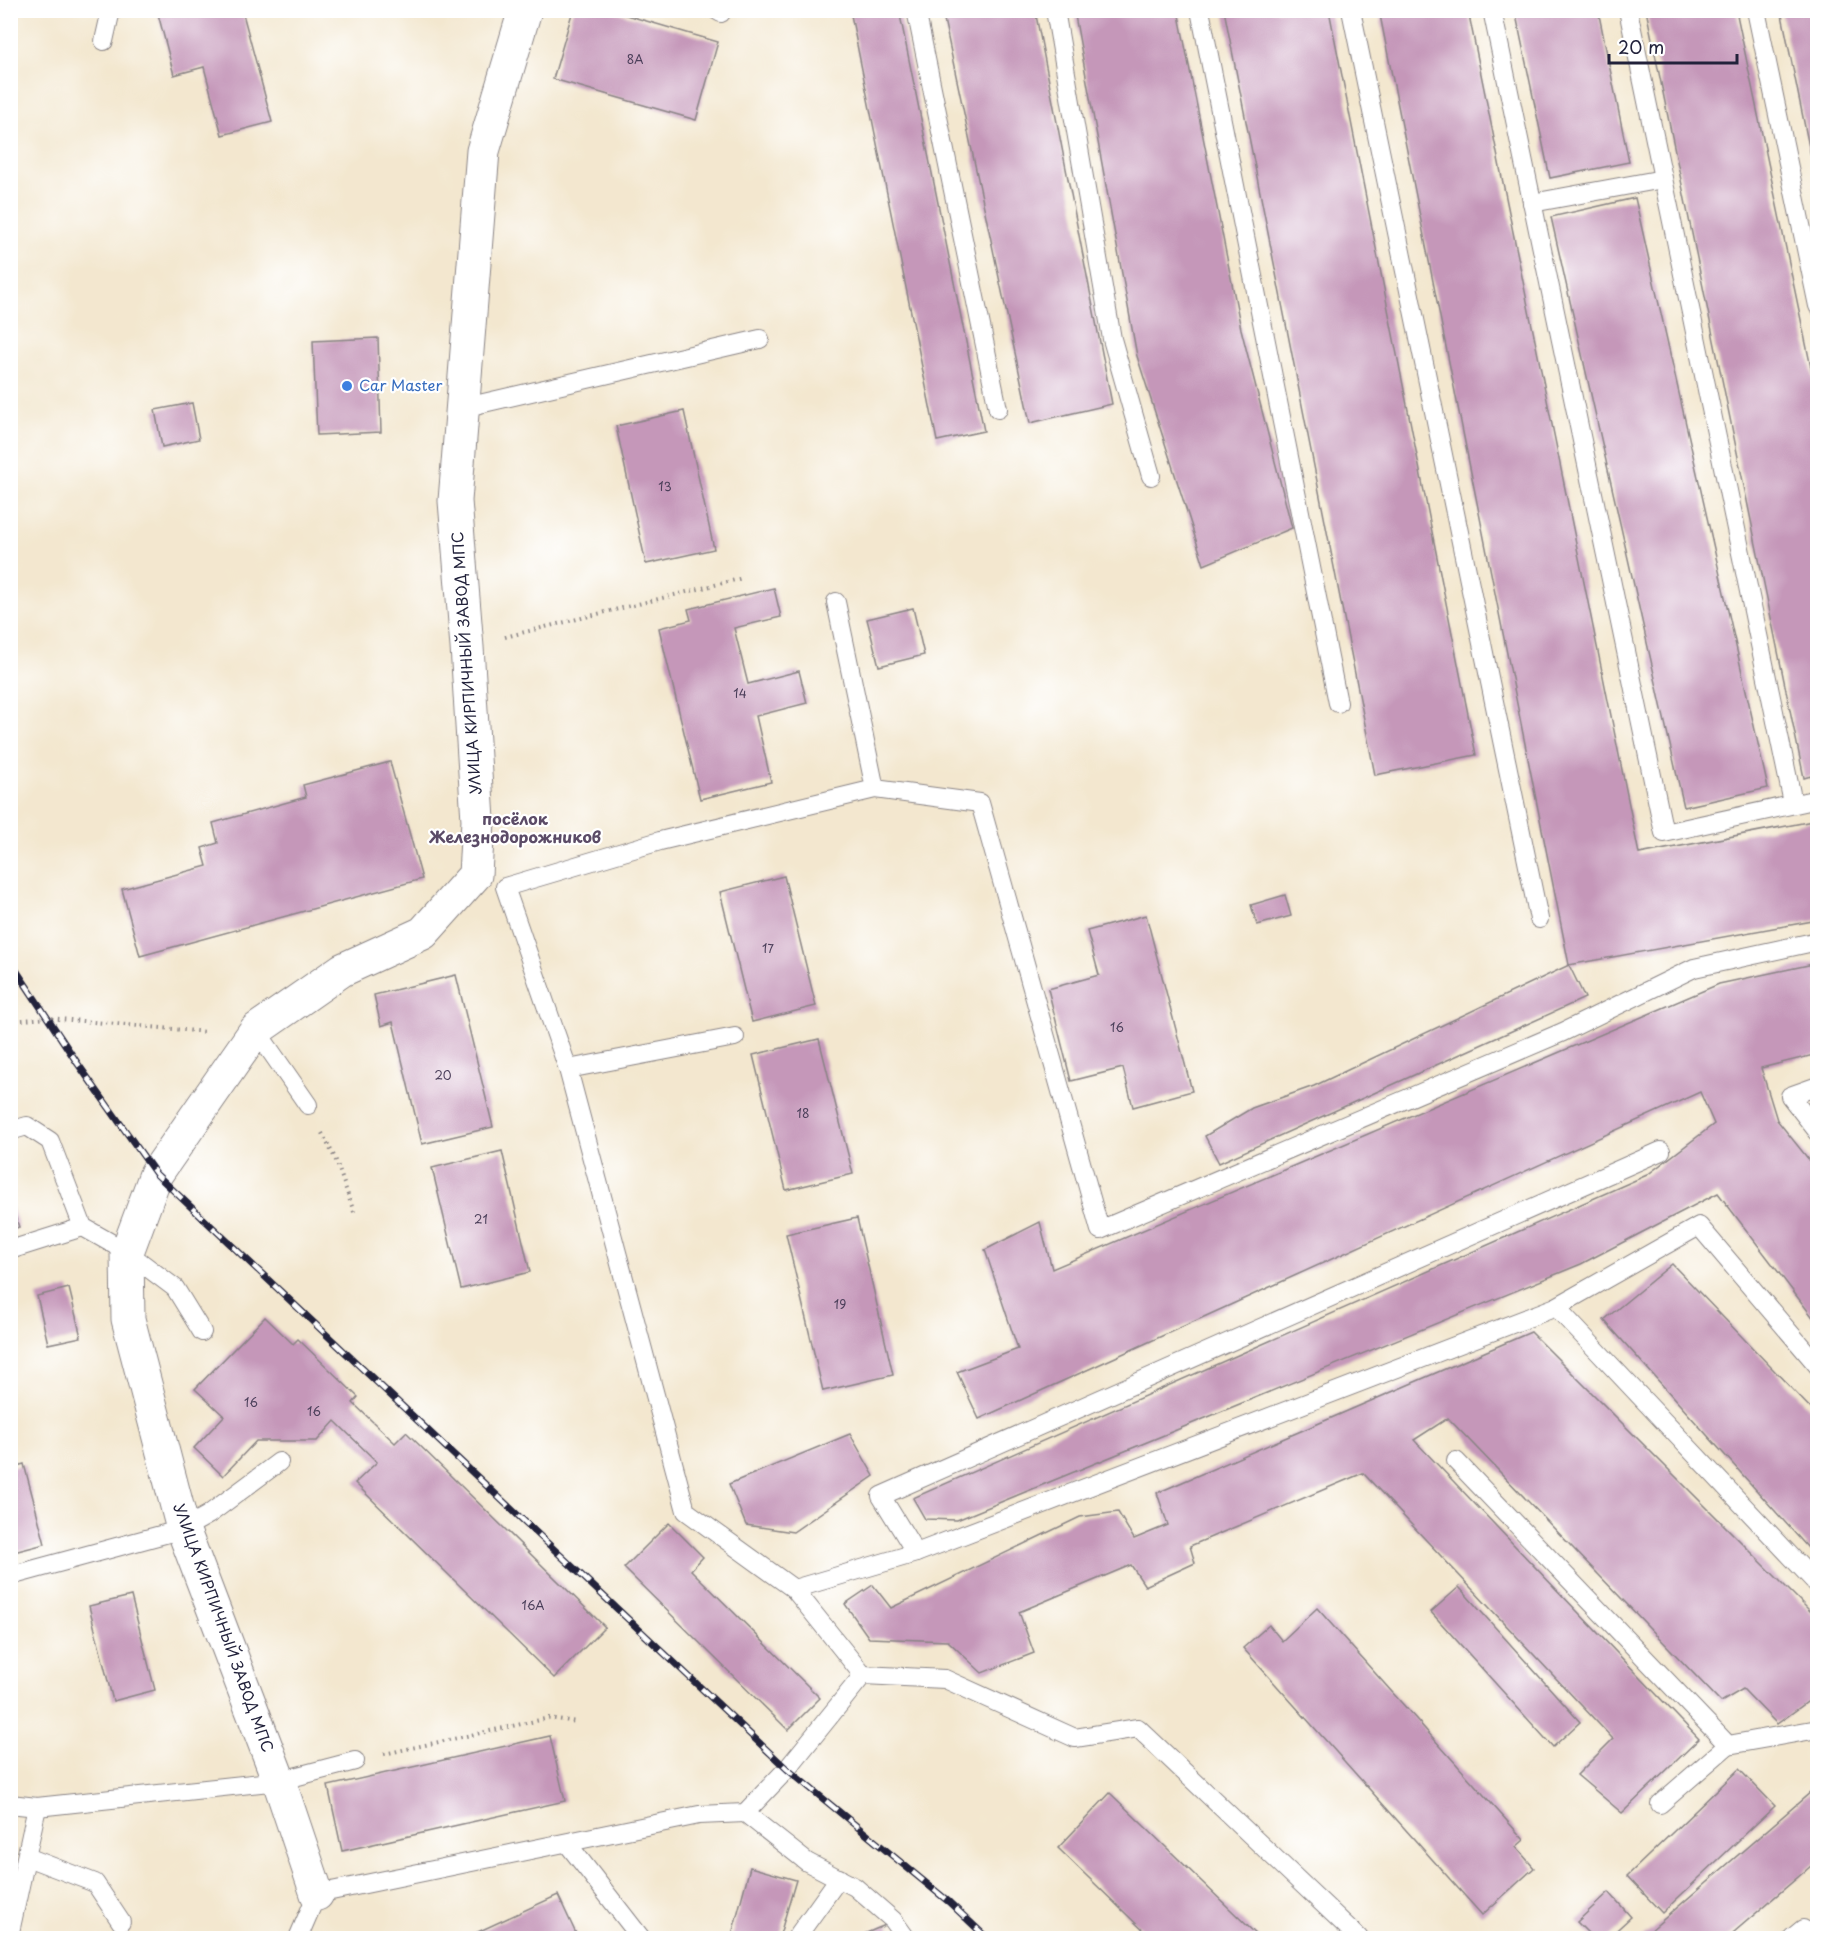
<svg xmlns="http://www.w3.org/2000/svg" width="1828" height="1949" viewBox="0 0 1828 1949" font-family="'Playpen Sans',sans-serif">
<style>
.building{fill:#c597b9}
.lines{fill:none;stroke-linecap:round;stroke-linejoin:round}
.lane-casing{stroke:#8a8485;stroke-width:20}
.street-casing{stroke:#8a8485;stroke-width:35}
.path{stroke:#8a8485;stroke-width:4;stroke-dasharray:1.5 4.5;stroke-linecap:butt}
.lane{stroke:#fff;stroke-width:18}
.street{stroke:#fff;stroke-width:33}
.rail-casing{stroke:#22223b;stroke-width:7}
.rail{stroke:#fff;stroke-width:4.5;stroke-dasharray:14;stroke-linecap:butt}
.shop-dot{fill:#3f7fe0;stroke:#fff;stroke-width:2}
.labels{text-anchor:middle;stroke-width:4.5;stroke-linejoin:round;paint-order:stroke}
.number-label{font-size:12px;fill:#4b3f5a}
.shop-label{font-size:15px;fill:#366cbe;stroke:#fff;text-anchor:start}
.street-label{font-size:15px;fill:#22223b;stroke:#fff}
.neighbourhood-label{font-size:16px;font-weight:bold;fill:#5b4b67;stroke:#fff}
</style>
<rect width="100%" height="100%" fill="#fff"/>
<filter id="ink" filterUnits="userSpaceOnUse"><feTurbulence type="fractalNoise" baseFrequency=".0167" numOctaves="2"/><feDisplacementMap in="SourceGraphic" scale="12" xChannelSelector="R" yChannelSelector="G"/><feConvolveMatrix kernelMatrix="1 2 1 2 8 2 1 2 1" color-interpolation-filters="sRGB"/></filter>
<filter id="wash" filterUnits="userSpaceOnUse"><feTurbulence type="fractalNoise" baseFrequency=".008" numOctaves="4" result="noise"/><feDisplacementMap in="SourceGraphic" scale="24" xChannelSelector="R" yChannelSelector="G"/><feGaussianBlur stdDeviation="1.35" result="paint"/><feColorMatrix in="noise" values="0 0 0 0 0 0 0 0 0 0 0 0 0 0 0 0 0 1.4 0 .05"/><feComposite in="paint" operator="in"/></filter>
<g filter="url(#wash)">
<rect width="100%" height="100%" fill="#f3e7cf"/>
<g id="blocks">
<g class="building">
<path d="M157 10H242L272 122 222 135 204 67 174 75Z"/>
<path d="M573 10H609L718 42 696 120 553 79Z"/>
<path d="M850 10H899L984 431 937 441Z"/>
<path d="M942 10H1035L1112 404 1030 423Z"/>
<path d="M1074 10H1178L1241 329 1292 528 1204 565 1137 356Z"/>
<path d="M1224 10H1329L1476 755 1375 775Z"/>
<path d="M1379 10H1468L1639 854 1818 820V920L1569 965Z"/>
<path d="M1515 10H1598L1629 162 1550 178Z"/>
<path d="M1646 10H1736L1818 401V774L1804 778Z"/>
<path d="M1781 10H1818V181H1816Z"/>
<path d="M1635 198 1768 788 1684 807 1551 217Z"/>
<path d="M378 338 381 432 317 435 313 341Z"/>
<path d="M192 403 199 439 162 447 155 410Z"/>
<path d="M684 411 714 549 646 564 616 426Z"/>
<path d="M774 588 781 617 734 628 748 684 799 671 807 703 756 716 771 782 700 799 659 628 691 620 688 609Z"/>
<path d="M913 608 924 655 879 666 867 619Z"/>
<path d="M390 762 422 879 140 956 122 889 207 866 202 848 218 843 213 823 306 797 303 785Z"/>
<path d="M784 876 816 1006 752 1022 720 892Z"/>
<path d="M1285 895 1291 916 1257 925 1251 905Z"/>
<path d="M1146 915 1192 1091 1133 1107 1123 1068 1071 1081 1048 989 1099 975 1087 931Z"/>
<path d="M1818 963V1054L1761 1068 1777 1120 1818 1171V1324L1718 1193 1581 1264 957 1520 925 1519 913 1498 1647 1175 1714 1124 1700 1092 979 1419 957 1372 1018 1349 985 1250 1040 1222 1052 1269 1719 984Z"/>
<path d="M1569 965 1585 998 1219 1163 1205 1136 1252 1108 1314 1086Z"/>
<path d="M456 975 493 1127 422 1144 393 1022 381 1026 374 995Z"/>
<path d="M819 1039 853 1174 786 1190 753 1055Z"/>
<path d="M502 1151 530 1272 461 1289 432 1168Z"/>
<path d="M10 1202 19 1227 10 1230Z"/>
<path d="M857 1218 893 1375 823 1391 786 1234Z"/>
<path d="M1672 1264 1818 1416V1559L1604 1320Z"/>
<path d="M69 1288 81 1337 48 1344 37 1296Z"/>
<path d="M265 1317 293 1344 298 1339 358 1397 353 1403 395 1443 406 1432 605 1627 554 1678 355 1483 377 1462 335 1421 317 1441H256L223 1476 194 1448 224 1416 195 1389Z"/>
<path d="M1531 1332 1818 1619V1694L1777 1724 1743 1689 1721 1702 1448 1418 1414 1440 1699 1739 1622 1813 1577 1775 1613 1739 1363 1473 1190 1546 1195 1563 1145 1586 1131 1565 1019 1612 1034 1653 982 1673 948 1641 869 1638 845 1604 873 1585 891 1608 1080 1517 1118 1512 1134 1539 1168 1525 1157 1493Z"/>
<path d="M850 1434 874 1476 793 1532 746 1525 729 1484Z"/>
<path d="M24 1464 45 1544 10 1553V1468Z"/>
<path d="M669 1523 703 1557 691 1570 820 1698 788 1730 624 1568Z"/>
<path d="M1459 1587 1580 1722 1553 1747 1431 1612Z"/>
<path d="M131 1596 155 1690 113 1701 89 1606Z"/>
<path d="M1317 1608 1524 1840 1516 1847 1534 1868 1482 1915 1243 1648 1269 1625 1282 1641Z"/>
<path d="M550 1736 565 1801 342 1851 328 1786Z"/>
<path d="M1739 1769 1775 1806 1662 1913 1627 1876Z"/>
<path d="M1818 1786V1860L1727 1938H1642Z"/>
<path d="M1110 1793 1260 1938H1151L1058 1848Z"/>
<path d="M750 1867 796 1880 779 1938H731Z"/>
<path d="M1609 1892 1631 1917 1608 1938H1593L1577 1922Z"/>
<path d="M558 1895 578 1938H473L471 1935Z"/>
<path d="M888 1924 895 1938H855L876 1929Z"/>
</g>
</g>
</g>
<g filter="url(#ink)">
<use href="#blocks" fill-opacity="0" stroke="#8a8485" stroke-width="1.5"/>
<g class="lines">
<defs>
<g id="lane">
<path d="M716 10 721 13"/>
<path d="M916 10 998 409"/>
<path d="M1055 10 1112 339 1151 476"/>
<path d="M1200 10 1338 703"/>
<path d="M1351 10 1539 919"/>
<path d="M1492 10 1664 833 1818 799"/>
<path d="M1628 10 1793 803"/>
<path d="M1756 10 1818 306"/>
<path d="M104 41 111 10"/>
<path d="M1532 203 1663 179"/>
<path d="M462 408 760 339"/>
<path d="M836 602 875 789"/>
<path d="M256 1030 308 1105"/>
<path d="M568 1069 735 1037"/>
<path d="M1818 1086 1790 1096 1818 1132"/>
<path d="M10 1131 27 1126 50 1141 83 1227 127 1252 175 1288 202 1332"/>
<path d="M1661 1151 881 1496 916 1553 1556 1307 1818 1585"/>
<path d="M10 1250 83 1227"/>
<path d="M1556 1307 1699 1226 1818 1366"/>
<path d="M1456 1461 1728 1745 1818 1729"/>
<path d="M10 1576 183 1529 208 1515 279 1462"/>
<path d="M794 1589 686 1511 568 1069 505 887 660 841 875 789 980 803 1100 1230 1563 1032 1694 968 1818 941"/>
<path d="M863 1675 945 1679 1075 1738 1138 1728 1359 1938"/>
<path d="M10 1804 37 1807 279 1781 355 1761"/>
<path d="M1660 1804 1728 1745"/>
<path d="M745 1813 807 1862 855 1887 893 1920 906 1938"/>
<path d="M567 1843 641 1938"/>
<path d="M27 1857 95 1883 121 1922"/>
<path d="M10 1932 37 1807"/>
<path d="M298 1938 317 1894 699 1815 745 1813 787 1769 863 1675 794 1589 916 1553"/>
<path d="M796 1938 839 1878"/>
<path d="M1792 1938 1803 1929 1814 1938"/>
</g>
<path id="street" d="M317 1894 279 1781 183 1529 128 1319 127 1252 156 1174 256 1030 342 970 423 933 475 875 478 820 467 647 455 501 483 151 525 10"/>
</defs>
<use href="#lane" class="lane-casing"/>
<use href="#street" class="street-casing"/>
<g class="path">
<path d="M505 637 743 578"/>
<path d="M10 1021 48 1018 207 1032"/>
<path d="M322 1133 335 1158 355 1215"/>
<path d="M384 1754 549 1718 577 1722"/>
</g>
<use href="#lane" class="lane"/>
<use href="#street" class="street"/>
<defs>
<path id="rail" d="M10 961 78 1064 156 1174 787 1769 949 1902 987 1938"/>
</defs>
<use href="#rail" class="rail-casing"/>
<use href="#rail" class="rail"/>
</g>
</g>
<circle class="shop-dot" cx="347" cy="386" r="6"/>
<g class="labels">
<g class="number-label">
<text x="635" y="64">8А</text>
<text x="665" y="491">13</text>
<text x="740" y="698">14</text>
<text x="768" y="953">17</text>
<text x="1117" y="1032">16</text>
<text x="443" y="1080">20</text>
<text x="803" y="1118">18</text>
<text x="481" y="1224">21</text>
<text x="840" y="1309">19</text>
<text x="251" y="1407">16</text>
<text x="314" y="1416">16</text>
<text x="533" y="1610">16А</text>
</g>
<g class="shop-label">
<text x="359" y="391">Car Master</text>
</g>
<g class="street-label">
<text transform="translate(467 663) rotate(-94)" y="5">УЛИЦА КИРПИЧНЫЙ ЗАВОД МПС</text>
<text transform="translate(223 1628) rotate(70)" y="5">УЛИЦА КИРПИЧНЫЙ ЗАВОД МПС</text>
</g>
<g class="neighbourhood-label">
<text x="515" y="825">посёлок<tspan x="515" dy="18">Железнодорожников</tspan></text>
</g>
</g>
<rect width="1828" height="1949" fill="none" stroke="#fff" stroke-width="36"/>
<path d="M1609 54v9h128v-9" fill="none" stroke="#22223b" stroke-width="3"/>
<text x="1618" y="54" font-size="18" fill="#22223b" stroke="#ffffff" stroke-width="4.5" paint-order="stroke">20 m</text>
</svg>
